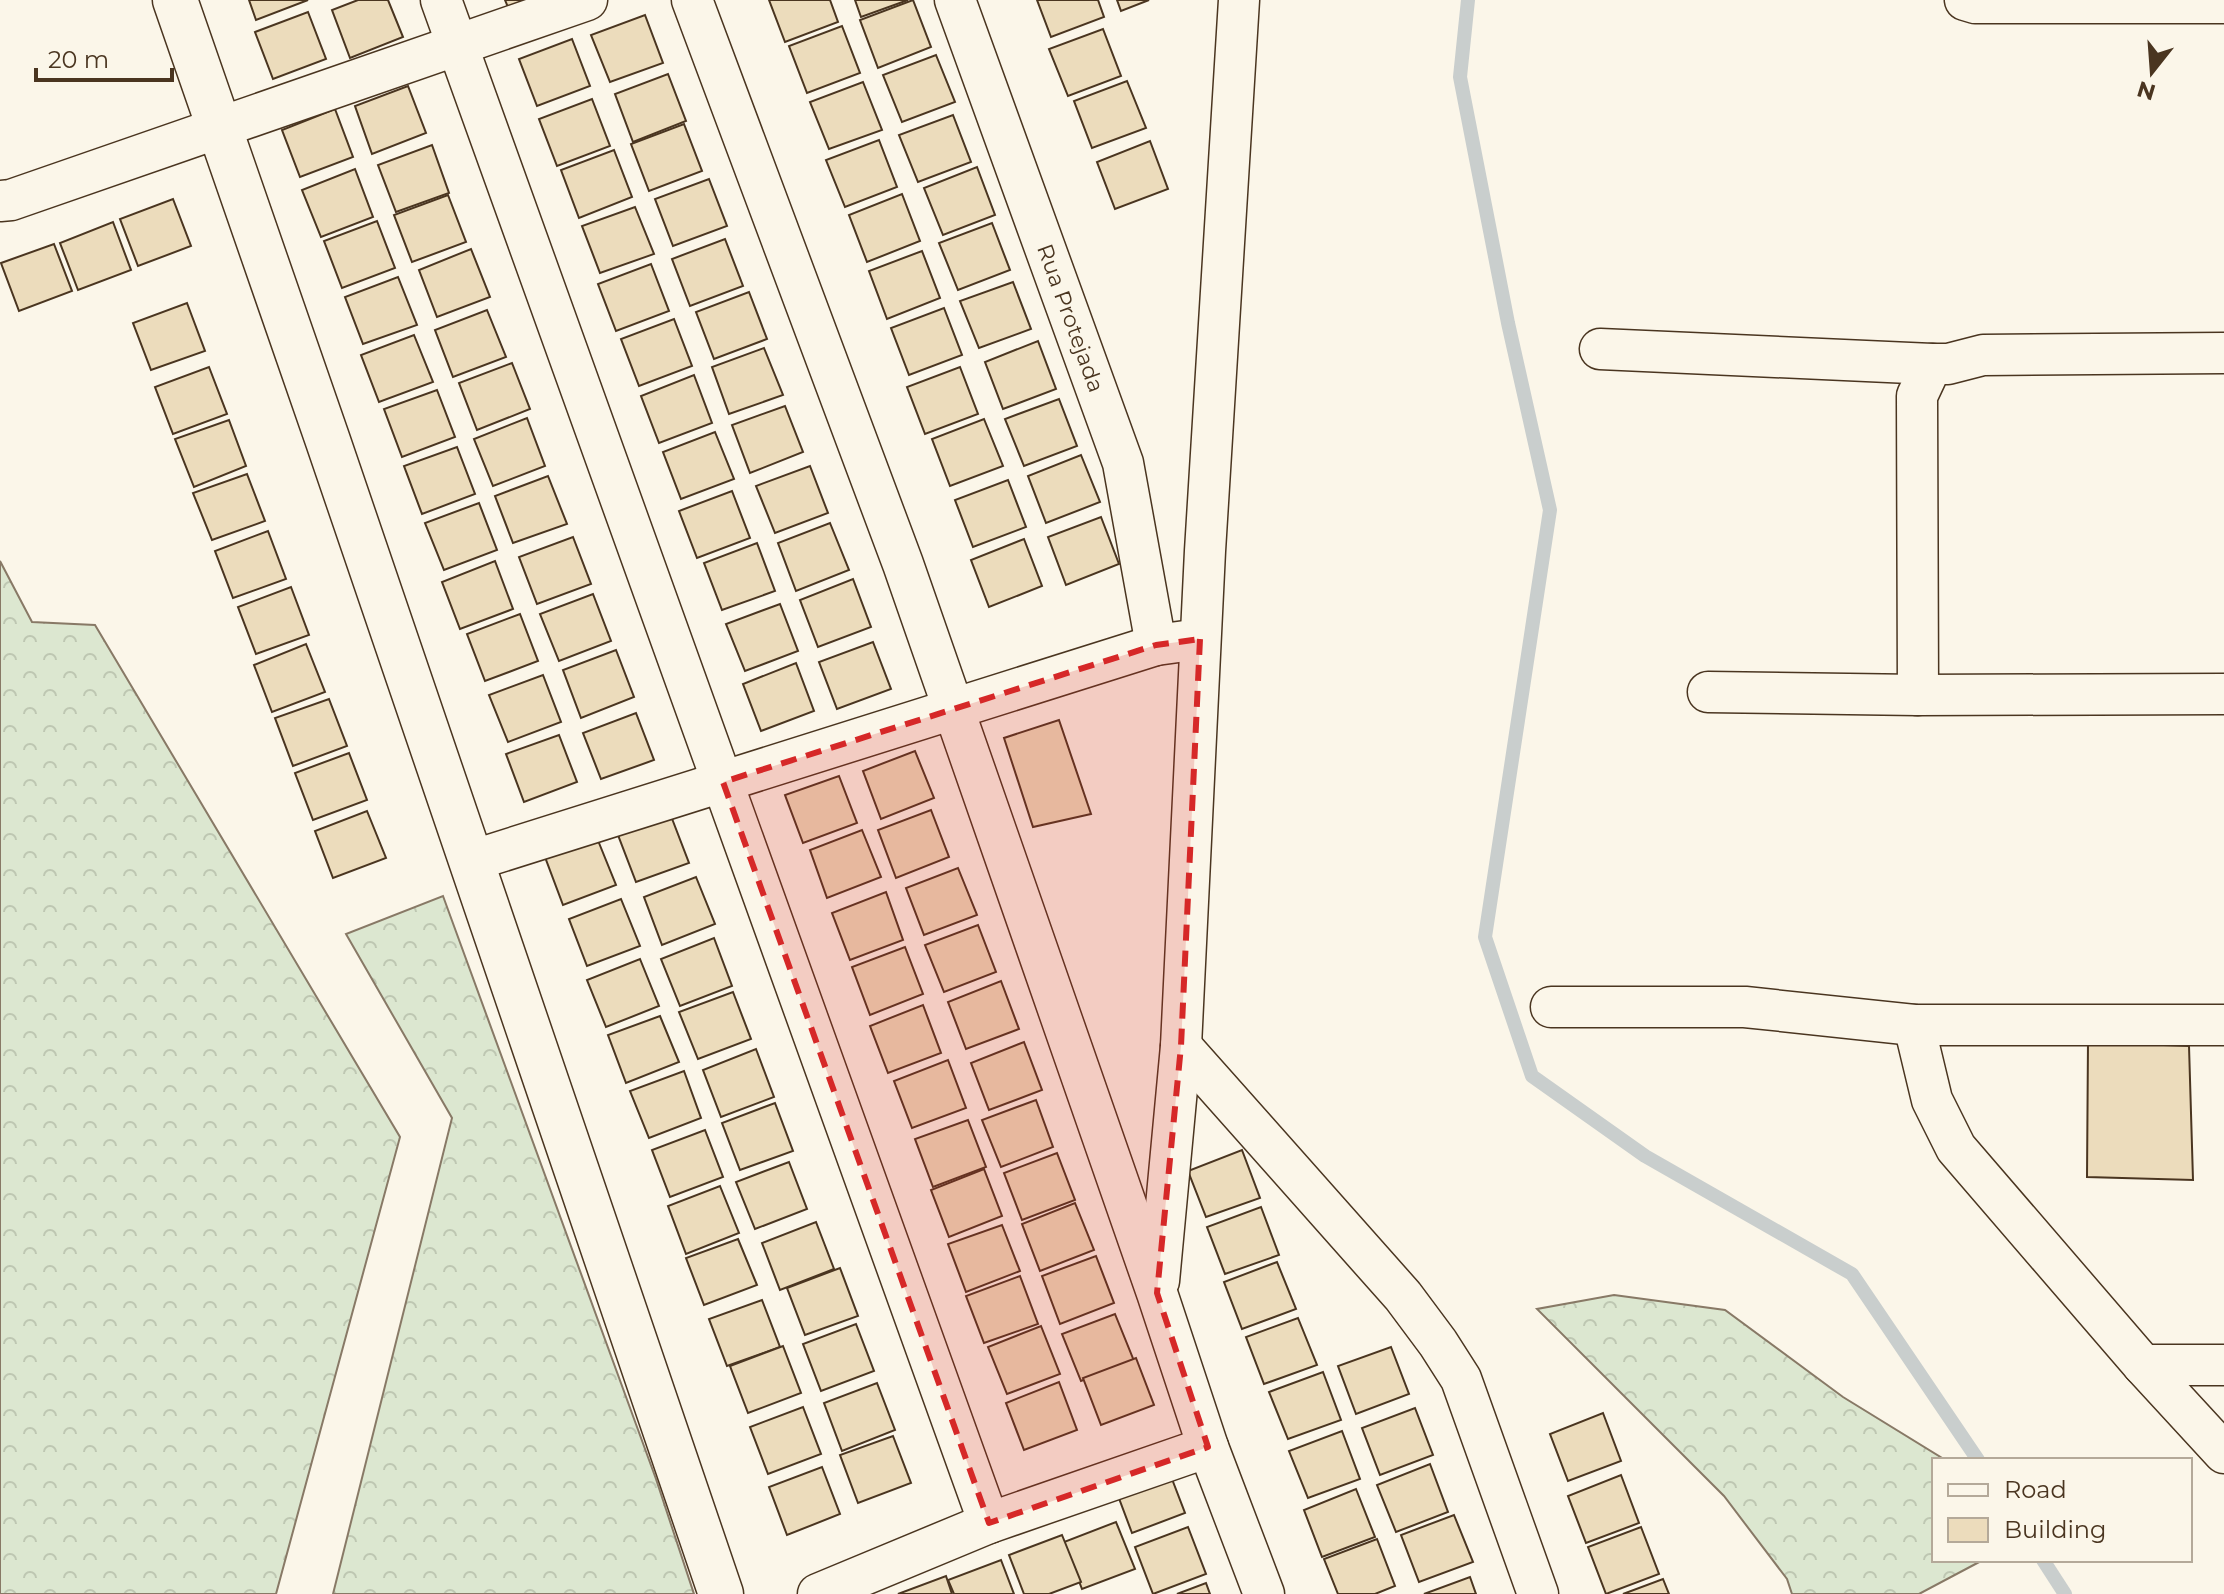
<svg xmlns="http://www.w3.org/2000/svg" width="2224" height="1594" viewBox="0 0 2224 1594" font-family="Montserrat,sans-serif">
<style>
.forest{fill:url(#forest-crowns);stroke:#887966;stroke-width:2}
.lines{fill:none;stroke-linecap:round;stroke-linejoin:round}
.stream{stroke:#c9cecd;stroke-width:14}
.building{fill:#ecdcbc;stroke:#4a3520;stroke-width:2}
.street-casing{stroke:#4a3520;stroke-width:43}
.secondary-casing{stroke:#4a3520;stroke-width:47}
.street{stroke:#fbf6e9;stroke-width:40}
.secondary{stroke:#fbf6e9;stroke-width:44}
.marked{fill:#d62828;fill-opacity:0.2;stroke:#d62828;stroke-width:6;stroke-dasharray:16 10;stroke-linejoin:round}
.labels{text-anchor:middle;stroke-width:6;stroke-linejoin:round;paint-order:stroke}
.street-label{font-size:22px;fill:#4a3520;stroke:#fbf6e9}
</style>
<defs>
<pattern id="forest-crowns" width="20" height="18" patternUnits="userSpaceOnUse" patternTransform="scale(2)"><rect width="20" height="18" fill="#dce7d0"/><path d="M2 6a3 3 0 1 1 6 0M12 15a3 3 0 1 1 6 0" fill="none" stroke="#bec7b2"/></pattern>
</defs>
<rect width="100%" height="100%" fill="#fbf6e9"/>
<g class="forest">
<path d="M0 561 32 622 95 625 400 1137 276 1594H0Z"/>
<path d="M443 896 656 1479 694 1594H333L452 1118 346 934Z"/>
<path d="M1614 1295 1725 1310 1843 1397 1942 1458 1943 1460H1934V1560H1983L1919 1594H1792L1787 1579 1724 1496 1537 1309Z"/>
</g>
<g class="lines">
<g class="stream">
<path d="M1468 0 1460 77 1508 323 1550 510 1485 937 1532 1076 1645 1156 1852 1274 1978 1460"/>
<path d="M2043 1560 2065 1594"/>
</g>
</g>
<g class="building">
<path d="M249 0H308L256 20Z"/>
<path d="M358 0H388L403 37 350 58 332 10Z"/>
<path d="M505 0H542L510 12Z"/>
<path d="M769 0H830L838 22 785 42Z"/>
<path d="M855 0H908L861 17Z"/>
<path d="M913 0 931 47 878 68 860 20Z"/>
<path d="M1037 0H1098L1104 17 1051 37Z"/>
<path d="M1117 0H1149L1121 11Z"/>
<path d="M308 12 326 59 273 79 255 32Z"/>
<path d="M645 15 663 63 610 82 591 35Z"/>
<path d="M842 26 860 73 807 93 789 46Z"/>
<path d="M1103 29 1121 76 1068 96 1049 49Z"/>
<path d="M572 39 590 86 537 106 519 59Z"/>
<path d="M936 55 955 102 902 122 883 75Z"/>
<path d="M668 74 686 121 633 142 615 94Z"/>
<path d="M1127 81 1146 128 1092 148 1074 101Z"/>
<path d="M863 82 882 130 829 149 810 102Z"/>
<path d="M408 86 426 133 372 154 355 106Z"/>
<path d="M592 99 610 146 557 166 539 119Z"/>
<path d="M335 109 353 157 300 177 282 130Z"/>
<path d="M953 115 971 162 918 182 899 135Z"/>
<path d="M684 124 702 171 649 191 631 144Z"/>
<path d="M879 140 897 187 845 207 826 160Z"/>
<path d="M1150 141 1168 189 1115 209 1097 162Z"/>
<path d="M432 145 449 193 396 212 378 165Z"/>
<path d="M614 150 632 197 579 218 561 170Z"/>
<path d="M977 167 995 215 943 235 924 188Z"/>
<path d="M355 169 373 217 321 237 302 190Z"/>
<path d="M709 179 727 226 673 246 655 199Z"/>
<path d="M902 194 920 241 867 262 849 215Z"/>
<path d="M448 195 466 242 412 262 394 215Z"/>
<path d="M173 199 191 246 138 266 120 219Z"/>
<path d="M635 207 654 254 600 273 582 226Z"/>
<path d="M377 221 395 268 342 288 324 241Z"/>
<path d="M113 222 131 270 78 290 60 243Z"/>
<path d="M992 223 1010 270 958 290 939 243Z"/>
<path d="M725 239 743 286 690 306 672 259Z"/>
<path d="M54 244 72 291 19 311 1 263Z"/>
<path d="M471 249 490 297 437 317 419 270Z"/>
<path d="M922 251 940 298 887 319 869 271Z"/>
<path d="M651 264 669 311 616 331 598 284Z"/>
<path d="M398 277 417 325 363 344 345 297Z"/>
<path d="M1013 282 1031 329 979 348 960 301Z"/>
<path d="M749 292 767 339 714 359 696 312Z"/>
<path d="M187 303 205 351 151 370 133 323Z"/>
<path d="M944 308 962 355 909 375 891 328Z"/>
<path d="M487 310 506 357 453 377 435 330Z"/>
<path d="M674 319 692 366 639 386 621 339Z"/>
<path d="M414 335 433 382 379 402 361 355Z"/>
<path d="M1038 341 1056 389 1003 409 985 362Z"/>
<path d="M764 348 783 395 729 414 712 367Z"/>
<path d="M512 363 530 409 477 430 459 383Z"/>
<path d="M209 367 227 414 173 434 155 387Z"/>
<path d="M960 367 978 414 925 434 907 387Z"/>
<path d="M694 375 712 423 659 443 641 396Z"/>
<path d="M437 390 455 437 402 457 384 409Z"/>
<path d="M1059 399 1077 446 1024 466 1005 419Z"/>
<path d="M785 406 803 452 750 473 732 425Z"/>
<path d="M527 418 545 466 493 486 474 439Z"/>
<path d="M984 419 1003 466 950 486 932 439Z"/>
<path d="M229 420 246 466 194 487 175 439Z"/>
<path d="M715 432 734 479 681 499 663 452Z"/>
<path d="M457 447 475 494 422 514 404 466Z"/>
<path d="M1081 455 1100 502 1046 523 1028 476Z"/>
<path d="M810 466 828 513 775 533 756 486Z"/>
<path d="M247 474 265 521 212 540 193 493Z"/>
<path d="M548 476 567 524 513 543 495 496Z"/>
<path d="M1008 480 1026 527 973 547 955 500Z"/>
<path d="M732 491 750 538 697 558 679 511Z"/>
<path d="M479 503 497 550 444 570 425 523Z"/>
<path d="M1101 517 1119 564 1066 585 1048 537Z"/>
<path d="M830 523 849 570 796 591 778 543Z"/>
<path d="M268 531 286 579 233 598 215 551Z"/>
<path d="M573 537 591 584 537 604 519 557Z"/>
<path d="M1024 539 1042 586 989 607 971 560Z"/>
<path d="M757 543 775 591 722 610 704 563Z"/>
<path d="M495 561 513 609 460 629 442 582Z"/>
<path d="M853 579 871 627 818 647 800 600Z"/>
<path d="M291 587 309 635 256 654 238 607Z"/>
<path d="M593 594 611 641 559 661 540 614Z"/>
<path d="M780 604 798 651 745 671 726 624Z"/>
<path d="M520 614 538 661 485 681 467 634Z"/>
<path d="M873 642 891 689 837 709 819 662Z"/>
<path d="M306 644 325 692 272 712 254 665Z"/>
<path d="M616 650 634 697 581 718 563 670Z"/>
<path d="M796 663 814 711 761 731 743 684Z"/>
<path d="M543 675 561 722 508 742 489 695Z"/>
<path d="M329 699 347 746 293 766 275 718Z"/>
<path d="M636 713 654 760 601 779 583 733Z"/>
<path d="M1059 720 1091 814 1033 827 1004 738Z"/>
<path d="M559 735 577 782 524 802 506 754Z"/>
<path d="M915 751 934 798 881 819 863 771Z"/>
<path d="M349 753 367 800 313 820 295 773Z"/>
<path d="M839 776 857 823 803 843 785 795Z"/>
<path d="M931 810 949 857 896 878 878 830Z"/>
<path d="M367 811 386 858 333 878 315 831Z"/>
<path d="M671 816 689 863 636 882 618 835Z"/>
<path d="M862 830 881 877 827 898 810 850Z"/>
<path d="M597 838 616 885 563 905 545 857Z"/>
<path d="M958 868 977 915 924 935 906 888Z"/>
<path d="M696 877 715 924 662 945 644 897Z"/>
<path d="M886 892 903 940 850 960 832 913Z"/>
<path d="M621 899 640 946 587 966 569 919Z"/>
<path d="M978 925 996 972 944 992 925 945Z"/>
<path d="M714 938 732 986 680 1006 661 959Z"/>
<path d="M905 947 923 994 870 1015 852 967Z"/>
<path d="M640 959 659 1006 606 1027 587 980Z"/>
<path d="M1001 981 1019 1029 966 1049 948 1002Z"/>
<path d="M733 992 751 1039 698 1059 679 1012Z"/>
<path d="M923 1005 941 1053 888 1073 870 1026Z"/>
<path d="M660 1016 679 1062 626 1083 608 1035Z"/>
<path d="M1024 1042 1042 1090 989 1110 971 1063Z"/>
<path d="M2088 1042 2189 1046 2193 1180 2087 1177Z"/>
<path d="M756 1049 774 1097 721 1117 703 1070Z"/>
<path d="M948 1060 966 1108 912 1128 894 1081Z"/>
<path d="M684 1071 701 1118 649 1138 630 1091Z"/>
<path d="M1036 1100 1053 1147 1001 1167 982 1120Z"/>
<path d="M775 1103 793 1151 740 1170 722 1123Z"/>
<path d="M968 1120 986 1167 933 1187 915 1139Z"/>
<path d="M705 1130 723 1177 670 1197 652 1150Z"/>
<path d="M1242 1150 1260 1198 1206 1217 1188 1171Z"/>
<path d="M1057 1153 1075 1200 1022 1220 1004 1173Z"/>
<path d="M789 1162 807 1209 755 1229 736 1182Z"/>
<path d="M984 1169 1002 1216 949 1237 931 1190Z"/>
<path d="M720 1186 739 1233 686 1254 668 1206Z"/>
<path d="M1075 1203 1094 1250 1040 1271 1022 1224Z"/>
<path d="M1261 1207 1279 1255 1225 1274 1207 1227Z"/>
<path d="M816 1222 834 1269 780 1290 762 1243Z"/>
<path d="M1002 1225 1020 1271 966 1292 948 1244Z"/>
<path d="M738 1239 757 1285 704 1305 686 1258Z"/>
<path d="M1096 1256 1114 1303 1060 1324 1042 1276Z"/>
<path d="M1277 1262 1296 1309 1242 1329 1224 1282Z"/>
<path d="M840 1268 858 1316 805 1335 787 1288Z"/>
<path d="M1020 1276 1038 1324 984 1343 966 1296Z"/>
<path d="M762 1300 780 1347 727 1366 709 1319Z"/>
<path d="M1115 1314 1134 1361 1081 1381 1062 1334Z"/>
<path d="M1298 1318 1317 1365 1264 1384 1246 1337Z"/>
<path d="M856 1324 874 1371 821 1391 803 1344Z"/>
<path d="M1041 1326 1060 1374 1007 1394 988 1347Z"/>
<path d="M783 1346 801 1393 748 1413 730 1366Z"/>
<path d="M1391 1347 1409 1394 1356 1414 1338 1366Z"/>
<path d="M1136 1358 1154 1405 1101 1425 1083 1378Z"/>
<path d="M1323 1372 1341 1420 1288 1439 1269 1392Z"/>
<path d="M1059 1382 1077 1430 1024 1450 1006 1403Z"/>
<path d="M877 1383 895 1430 842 1451 824 1403Z"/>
<path d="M803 1407 821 1454 768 1474 750 1427Z"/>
<path d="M1415 1408 1433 1455 1380 1475 1362 1428Z"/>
<path d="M1603 1413 1621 1461 1568 1481 1550 1434Z"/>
<path d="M1342 1431 1360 1479 1308 1498 1289 1451Z"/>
<path d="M893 1436 911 1483 858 1503 840 1455Z"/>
<path d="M1430 1464 1448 1512 1396 1532 1377 1485Z"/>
<path d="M1167 1466 1185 1513 1132 1533 1114 1485Z"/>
<path d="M822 1467 840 1514 787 1535 769 1487Z"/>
<path d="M1621 1475 1639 1523 1586 1543 1568 1496Z"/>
<path d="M1356 1489 1375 1537 1322 1557 1304 1510Z"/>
<path d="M1454 1515 1473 1562 1419 1582 1401 1535Z"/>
<path d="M1116 1522 1135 1569 1082 1589 1064 1542Z"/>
<path d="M1188 1527 1206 1574 1153 1594 1135 1547Z"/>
<path d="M1641 1527 1659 1574 1606 1594 1588 1547Z"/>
<path d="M1062 1535 1081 1582 1049 1594H1024L1009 1555Z"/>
<path d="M1377 1539 1395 1586 1375 1594H1338L1324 1559Z"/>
<path d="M1001 1560 1014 1594H954L948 1580Z"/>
<path d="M946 1576 952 1594H898Z"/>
<path d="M1470 1577 1476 1594H1424Z"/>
<path d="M1663 1579 1669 1594H1623Z"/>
<path d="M1206 1583 1210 1594H1177Z"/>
</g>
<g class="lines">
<defs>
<g id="street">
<path d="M441 0 989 1523"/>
<path d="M692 0 903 564 1157 1293 1208 1447 1264 1594"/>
<path d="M955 0 1123 463 1156 645"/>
<path d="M1965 0 1975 3H2224"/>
<path d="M0 201 11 200 587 0"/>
<path d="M1600 349 1932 364"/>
<path d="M1708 692 1918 695 2224 694"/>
<path d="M1918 695 1917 396 1932 364H1948L1983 355 2224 353"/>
<path d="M471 861 1156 645 1200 639"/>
<path d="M1551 1007H1745L1914 1025H2224"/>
<path d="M1914 1025 1932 1100 1956 1148 2143 1365H2224"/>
<path d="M1181 1046 1403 1296 1438 1343 1461 1379 1538 1594"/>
<path d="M1159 1281 1181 1046 1205 551 1239 0"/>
<path d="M2143 1365 2224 1453"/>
<path d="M818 1594 989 1523 1208 1447"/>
</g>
<path id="secondary" d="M175 0 328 441 721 1594"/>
</defs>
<use href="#street" class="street-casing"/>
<use href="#secondary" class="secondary-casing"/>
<use href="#street" class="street"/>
<use href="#secondary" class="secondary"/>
</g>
<path class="marked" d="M1200 639 1181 1046 1157 1293 1208 1447 989 1523 723 782 1156 645Z"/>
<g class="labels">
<g class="street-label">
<text transform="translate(1071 318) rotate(70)" y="8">Rua Protejada</text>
</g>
</g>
<rect x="1932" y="1458" width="260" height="104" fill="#fbf6e9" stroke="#b4a999" stroke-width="2"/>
<rect x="1948" y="1484" width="40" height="12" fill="#fbf6e9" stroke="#b4a999" stroke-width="2"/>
<text x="2004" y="1498" font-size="24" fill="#4a3520">Road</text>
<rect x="1948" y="1518" width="40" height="24" fill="#ecdcbc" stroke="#b4a999" stroke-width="2"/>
<text x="2004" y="1538" font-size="24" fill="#4a3520">Building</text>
<g transform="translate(2152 72) rotate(197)" stroke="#fbf6e9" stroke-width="6" paint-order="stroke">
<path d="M0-6L14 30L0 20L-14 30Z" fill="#4a3520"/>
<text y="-12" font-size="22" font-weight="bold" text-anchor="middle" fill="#4a3520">N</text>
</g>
<path d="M36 68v12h136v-12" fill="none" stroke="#4a3520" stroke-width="4"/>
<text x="48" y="68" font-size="24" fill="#4a3520" stroke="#fbf6e9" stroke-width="6" paint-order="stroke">20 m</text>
</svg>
